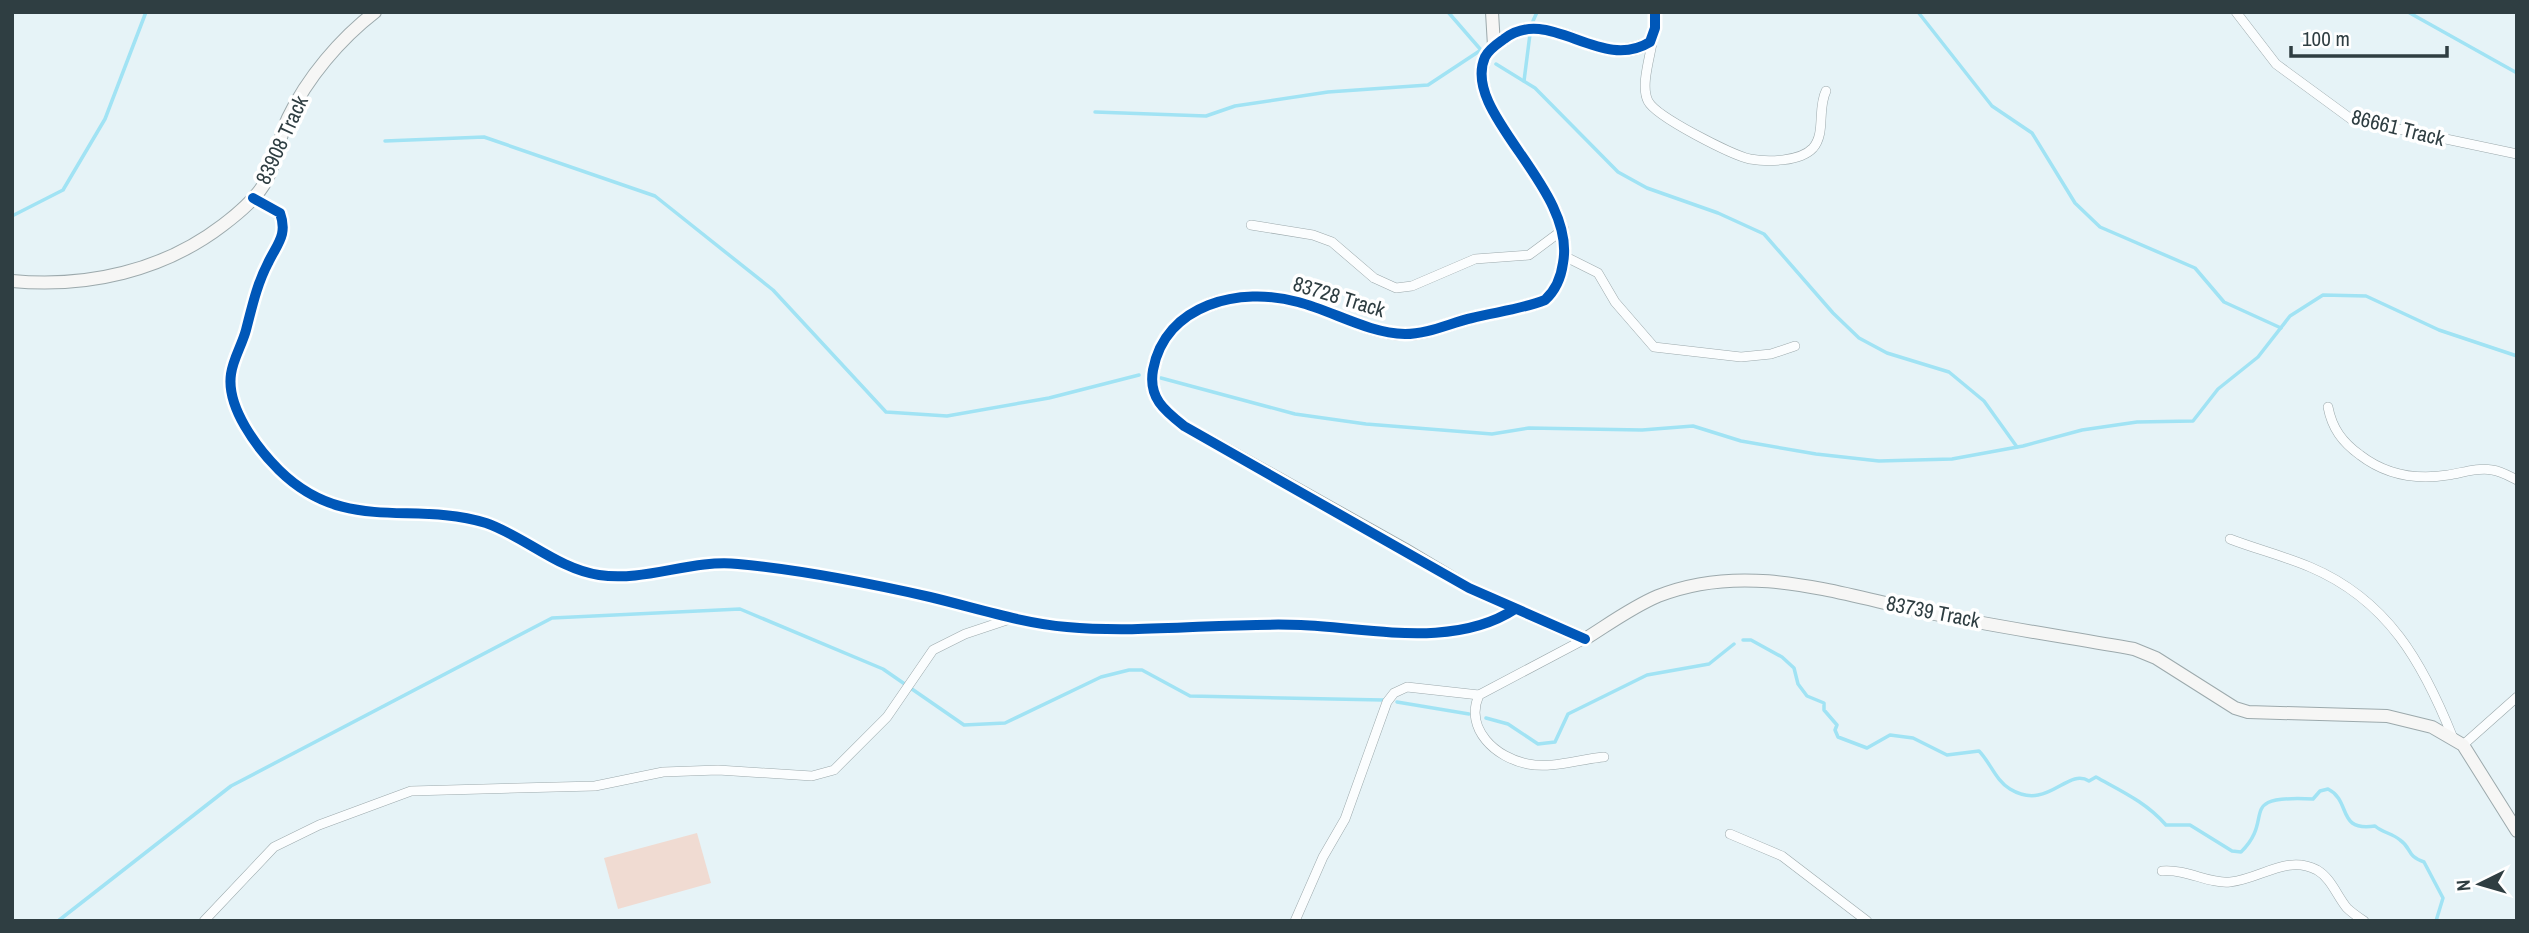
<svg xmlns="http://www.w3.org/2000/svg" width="2529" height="933" viewBox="0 0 2529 933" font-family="'Archivo Narrow',sans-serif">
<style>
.garden{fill:#f0dbd2}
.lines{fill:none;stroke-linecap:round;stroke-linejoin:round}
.stream{stroke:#a1e3f4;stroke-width:3.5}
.street-casing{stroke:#9ca9ac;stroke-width:10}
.secondary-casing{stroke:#9ca9ac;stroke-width:14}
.street{stroke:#fbfdfe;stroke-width:9}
.secondary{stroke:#f6f6f5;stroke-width:12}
.cycleway-casing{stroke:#fff;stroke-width:15}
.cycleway{stroke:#0057b8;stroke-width:10}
.labels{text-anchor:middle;stroke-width:7;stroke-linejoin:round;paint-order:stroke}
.street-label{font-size:21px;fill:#2f3e42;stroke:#fff}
</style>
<rect width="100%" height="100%" fill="#e6f3f7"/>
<path class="garden" d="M697 833 711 883 618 909 604 858Z"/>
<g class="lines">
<g class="stream">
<path d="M1918 12 1992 106 2032 133 2075 203 2100 227 2195 268 2224 302 2281 328"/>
<path d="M2408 12 2517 73"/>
<path d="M1533 21 1537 12"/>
<path d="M1496 64 1535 88 1618 172 1647 188 1718 213 1764 234 1833 313 1859 338 1887 353 1949 372 1984 401 2017 447"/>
<path d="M1524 81 1530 34"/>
<path d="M1095 112 1206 116 1235 106 1328 92 1428 85 1481 50 1448 12"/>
<path d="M385 141 484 137 655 196 773 290 886 412 947 416 1049 398 1139 375"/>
<path d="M12 216 63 190 105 119 146 12"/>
<path d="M1161 378 1295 414 1366 424 1492 434 1529 428 1642 430 1693 426 1741 441 1816 454 1879 461 1952 459 2023 446 2082 430 2137 422 2193 421 2218 389 2258 357 2290 316 2323 295 2366 296 2439 330 2517 356"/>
<path d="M1743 640H1751L1782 657 1794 668 1798 684 1807 696 1824 703V710L1837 725 1835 730 1838 737 1867 748 1890 735 1913 738 1947 755 1979 751C1990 762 1996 781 2010 789 2048 812 2067 767 2089 781L2096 777C2121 791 2146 802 2166 825H2190L2232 851 2241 852C2277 817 2233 795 2313 799L2320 791 2328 789C2352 801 2336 832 2375 826 2383 833 2392 833 2400 840 2412 848 2406 856 2424 862L2443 898 2436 921"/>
<path d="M1397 702 1469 714"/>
<path d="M1486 718 1508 724 1538 744 1555 742 1568 714 1647 675 1709 664 1734 644"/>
<path d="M58 921 231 786 552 618 740 609 883 669 964 725 1005 723 1101 677 1129 670H1142L1190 696 1383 700"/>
</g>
<defs>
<g id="street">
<path d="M2236 12 2276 64 2351 119 2517 154"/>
<path d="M1653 37C1651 55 1640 85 1648 101 1656 117 1732 155 1750 159 1767 162 1800 162 1813 148 1826 133 1817 109 1826 91"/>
<path d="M253 198 280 213C288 235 277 244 268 263 257 284 252 307 246 330 242 345 233 359 231 374 226 407 257 448 279 470 345 535 411 500 486 523 524 536 558 569 599 575 646 582 691 559 738 564 802 570 868 583 930 597 976 608 1021 623 1067 627 1143 634 1225 622 1301 625 1370 628 1454 649 1515 609"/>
<path d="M1251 225 1313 235 1332 242 1374 278 1396 288 1412 286 1475 259 1529 255 1564 229"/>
<path d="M1564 256 1598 273 1615 302 1654 347 1741 357 1771 354 1795 346"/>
<path d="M2328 407C2332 428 2342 442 2360 455 2386 475 2417 480 2448 475 2462 473 2477 467 2492 470 2501 471 2509 476 2517 480"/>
<path d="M2230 539C2256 549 2284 556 2310 567 2388 600 2423 663 2453 738"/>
<path d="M1585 639 1479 695C1464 729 1496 758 1528 764 1551 769 1580 759 1604 757"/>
<path d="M2463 745 2517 697"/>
<path d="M1730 834 1782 856 1867 921"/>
<path d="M2162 871C2188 869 2208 884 2230 882 2261 879 2287 854 2317 870 2331 878 2337 896 2347 908 2352 913 2358 917 2364 921"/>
<path d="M204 921 274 847 319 825 411 791 595 786 663 772 718 770 812 776 834 770 887 717 933 650 965 634 1013 618"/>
<path d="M1295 921 1323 857 1345 819 1387 702 1394 693 1407 687 1479 695"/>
</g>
<g id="secondary">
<path d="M1492 12 1494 46"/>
<path d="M1655 12V28L1650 42C1600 73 1549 4 1504 39 1497 44 1489 49 1485 57 1460 113 1577 188 1563 263 1561 278 1556 290 1545 300 1522 309 1496 312 1472 318 1450 323 1428 334 1405 334 1368 333 1333 311 1298 302 1240 286 1165 304 1153 370 1148 398 1165 411 1184 426L1404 549 1469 588 1585 639C1609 624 1632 607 1658 596 1749 560 1840 595 1930 613 1998 627 2066 637 2134 649L2156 658 2235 708 2248 712 2387 716 2432 727 2463 745 2517 831"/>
<path d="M12 281C87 288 163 271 223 225 240 212 258 197 267 179 277 160 279 137 288 118 307 78 340 39 375 12"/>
</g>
</defs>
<use href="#street" class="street-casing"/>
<use href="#secondary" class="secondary-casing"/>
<use href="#street" class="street"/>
<use href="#secondary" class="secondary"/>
<defs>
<g id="cycleway">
<path d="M253 198 280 213C288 235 277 244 268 263 257 284 252 307 246 330 242 345 233 359 231 374 226 407 257 448 279 470 345 535 411 500 486 523 524 536 558 569 599 575 646 582 691 559 738 564 802 570 868 583 930 597 976 608 1021 623 1067 627 1143 634 1225 622 1301 625 1370 628 1454 649 1515 609"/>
<path d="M1585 639 1469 588 1184 426C1165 411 1148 398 1153 370 1165 304 1240 286 1298 302 1333 311 1368 333 1405 334 1428 334 1450 323 1472 318 1496 312 1522 309 1545 300 1556 290 1561 278 1563 263 1577 188 1460 113 1485 57 1489 49 1497 44 1504 39 1549 4 1600 73 1650 42L1655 28V12"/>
</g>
</defs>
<use href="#cycleway" class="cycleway-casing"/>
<use href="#cycleway" class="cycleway"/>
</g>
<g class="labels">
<g class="street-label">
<text transform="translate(2398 128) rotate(14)" y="7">86661 Track</text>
<text transform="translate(282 140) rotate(-65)" y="7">83908 Track</text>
<text transform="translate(1339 297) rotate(17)" y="7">83728 Track</text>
<text transform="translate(1933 612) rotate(11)" y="7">83739 Track</text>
</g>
</g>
<rect width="2529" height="933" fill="none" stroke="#2f3e42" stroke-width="28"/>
<g transform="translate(2480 884) rotate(265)" stroke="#ffffff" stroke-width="5" paint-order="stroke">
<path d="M0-5L12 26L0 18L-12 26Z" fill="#2f3e42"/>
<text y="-10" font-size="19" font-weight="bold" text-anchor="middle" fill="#2f3e42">N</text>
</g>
<path d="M2291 46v10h156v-10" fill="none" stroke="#2f3e42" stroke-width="3.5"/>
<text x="2302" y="46" font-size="21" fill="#2f3e42" stroke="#ffffff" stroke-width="5" paint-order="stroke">100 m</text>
</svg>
